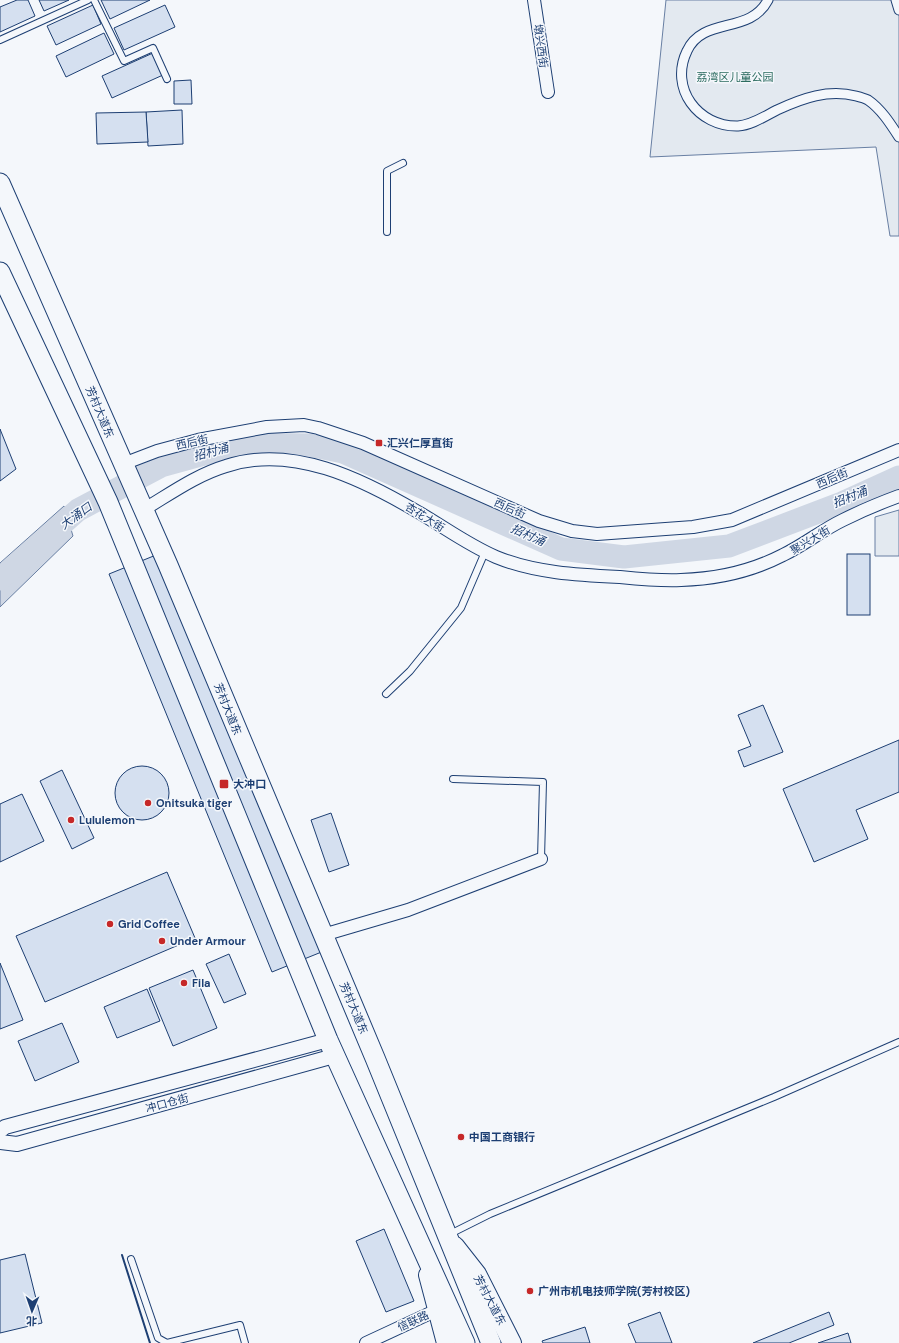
<svg xmlns="http://www.w3.org/2000/svg" width="899" height="1343" viewBox="0 0 899 1343" font-family="'DM Sans','Noto Sans SC',sans-serif">
<style>
.green{fill:#e3e9f0;stroke:#687fa3}
.water{fill:#cfd7e4;stroke:#687fa3}
.lines{fill:none;stroke-linecap:round;stroke-linejoin:round}
.river{stroke:#cfd7e4;stroke-width:23}
.building{fill:#d5e0f0;stroke:#1d3f73}
.service-casing{stroke:#1d3f73;stroke-width:8}
.pedestrian-casing{stroke:#1d3f73;stroke-width:11}
.minor-casing{stroke:#1d3f73;stroke-width:14}
.tertiary-casing{stroke:#1d3f73;stroke-width:16}
.primary-casing{stroke:#1d3f73;stroke-width:20}
.trunk-casing{stroke:#1d3f73;stroke-width:21}
.service{stroke:#f4f7fb;stroke-width:6}
.pedestrian{stroke:#f4f7fb;stroke-width:9}
.minor{stroke:#f4f7fb;stroke-width:12}
.tertiary{stroke:#f4f7fb;stroke-width:14}
.primary{stroke:#f4f7fb;stroke-width:18}
.trunk{stroke:#f4f7fb;stroke-width:19}
.wall{stroke:#1d3f73;stroke-width:2}
.poi-dot{fill:#c62828;stroke:#f4f7fb;stroke-width:1.5}
.labels{text-anchor:middle;stroke-width:3;stroke-linejoin:round;paint-order:stroke}
.street-label{font-size:11px;fill:#1d3f73;stroke:#f4f7fb}
.park-label{font-size:11px;fill:#2c6c60;stroke:#f4f7fb}
.poi-label{font-size:11px;font-weight:bold;fill:#1d3f73;stroke:#f4f7fb;text-anchor:start}
.water-label{font-size:12px;font-style:italic;fill:#1d3f73;stroke:#f4f7fb}
</style>
<rect width="100%" height="100%" fill="#f4f7fb"/>
<g class="green">
<path d="M666 0H899V236H890L876 147 650 157Z"/>
<path d="M899 510V556H875V517Z"/>
</g>
<path class="water" d="M64 506 73 536 0 607V563Z"/>
<g class="lines">
<path class="river" d="M0 579 78 510 161 466 241 444 309 445 343 452 561 549 624 557 729 546 842 503 899 477"/>
</g>
<g class="building">
<path d="M17 0H28L35 16 0 32V7Z"/>
<path d="M39 0H69L44 11Z"/>
<path d="M101 0H150L110 19Z"/>
<path d="M93 5 101 24 56 45 47 26Z"/>
<path d="M165 5 175 27 124 50 114 28Z"/>
<path d="M104 33 114 54 66 77 56 56Z"/>
<path d="M153 53 163 75 112 98 102 76Z"/>
<path d="M191 80 192 104H174V81Z"/>
<path d="M182 110 183 144 148 146 146 112Z"/>
<path d="M146 112 148 142 97 144 96 113Z"/>
<path d="M0 429 16 469 0 481Z"/>
<path d="M161 553 324 951 272 972 109 574Z"/>
<rect x="847" y="554" width="23" height="61"/>
<path d="M763 705 783 752 744 767 738 751 751 746 738 715Z"/>
<path d="M899 740V792L856 810 868 839 814 862 783 789Z"/>
<circle cx="142" cy="793" r="27"/>
<path d="M62 770 94 838 72 849 40 781Z"/>
<path d="M22 794 44 841 0 862V804Z"/>
<path d="M331 813 349 865 329 872 311 820Z"/>
<path d="M167 872 195 938 45 1002 16 936Z"/>
<path d="M229 954 246 994 224 1003 206 964Z"/>
<path d="M0 963 23 1020 0 1029Z"/>
<path d="M193 970 217 1028 173 1046 149 988Z"/>
<path d="M147 989 160 1021 117 1038 104 1007Z"/>
<path d="M62 1023 79 1062 35 1081 18 1041Z"/>
<path d="M384 1229 414 1301 386 1312 356 1241Z"/>
<path d="M25 1254 42 1323 0 1333V1260Z"/>
<path d="M660 1312 672 1343H636L628 1324Z"/>
<path d="M829 1312 834 1325 789 1343H753Z"/>
<path d="M585 1327 590 1343H543L542 1341Z"/>
<path d="M848 1333 851 1343H818Z"/>
</g>
<g class="lines">
<defs>
<g id="service">
<path d="M94 0 124 61 153 48 167 79"/>
<path d="M0 40 88 0"/>
<path d="M387 232V171L403 163"/>
<path d="M386 694 410 671 461 608 485 552"/>
<path d="M453 779 543 782 541 859"/>
<path d="M448 1235 490 1214 774 1097 899 1042"/>
<path d="M131 1259 158 1338 167 1343 240 1325 245 1343"/>
</g>
<g id="pedestrian">
<path d="M768 0C750 35 703 16 687 51 669 88 698 127 738 126 752 125 765 116 777 110 803 98 828 89 856 96 860 97 864 98 868 100 881 109 890 123 899 137"/>
<path d="M896 0 899 10"/>
</g>
<g id="minor">
<path d="M534 0 548 92"/>
<path d="M123 464 157 451 198 440 267 427 304 425 318 428 363 443 539 521 572 531 597 534 693 527 732 520 899 450"/>
<path d="M143 510C170 494 196 475 226 466 292 444 362 479 418 512 444 527 468 545 496 557 535 573 578 575 620 577 640 579 660 581 681 580 716 579 752 571 783 555 804 545 822 530 843 520 861 511 880 503 899 496"/>
<path d="M323 935 408 910 541 859"/>
<path d="M366 1343 437 1310"/>
</g>
<g id="tertiary">
<path d="M0 1131 5 1127 328 1040"/>
<path d="M0 1142 17 1144 334 1056"/>
</g>
<g id="primary">
<path d="M455 1246 477 1274 512 1343"/>
<path d="M428 1275 446 1343"/>
</g>
<g id="trunk">
<path d="M0 183 168 565 375 1058 491 1343"/>
<path d="M0 272 108 502 328 1040 465 1343"/>
</g>
</defs>
<use href="#service" class="service-casing"/>
<use href="#pedestrian" class="pedestrian-casing"/>
<use href="#minor" class="minor-casing"/>
<use href="#tertiary" class="tertiary-casing"/>
<use href="#primary" class="primary-casing"/>
<use href="#trunk" class="trunk-casing"/>
<use href="#service" class="service"/>
<use href="#pedestrian" class="pedestrian"/>
<use href="#minor" class="minor"/>
<use href="#tertiary" class="tertiary"/>
<use href="#primary" class="primary"/>
<use href="#trunk" class="trunk"/>
<path class="wall" d="M122 1255 150 1343"/>
</g>
<g class="poi-dot">
<rect x="375" y="439" width="8" height="8" rx="2"/>
<rect x="219" y="779" width="10" height="10" rx="2"/>
<circle cx="148" cy="803" r="4"/>
<circle cx="71" cy="820" r="4"/>
<circle cx="110" cy="924" r="4"/>
<circle cx="162" cy="941" r="4"/>
<circle cx="184" cy="983" r="4"/>
<circle cx="461" cy="1137" r="4"/>
<circle cx="530" cy="1291" r="4"/>
</g>
<g class="labels">
<g class="street-label">
<text transform="translate(541 46) rotate(82)" y="4">墩兴西街</text>
<text transform="translate(100 412) rotate(67)" y="4">芳村大道东</text>
<text transform="translate(192 442) rotate(-13)" y="4">西后街</text>
<text transform="translate(832 478) rotate(-23)" y="4">西后街</text>
<text transform="translate(510 508) rotate(24)" y="4">西后街</text>
<text transform="translate(425 517) rotate(32)" y="4">杏花大街</text>
<text transform="translate(810 540) rotate(-31)" y="4">聚兴大街</text>
<text transform="translate(228 709) rotate(68)" y="4">芳村大道东</text>
<text transform="translate(354 1008) rotate(67)" y="4">芳村大道东</text>
<text transform="translate(167 1103) rotate(-15)" y="4">冲口仓街</text>
<text transform="translate(490 1300) rotate(62)" y="4">芳村大道东</text>
<text transform="translate(413 1321) rotate(-25)" y="4">信联路</text>
</g>
<g class="park-label">
<text x="735" y="81">荔湾区儿童公园</text>
</g>
<g class="poi-label">
<text x="387" y="447">汇兴仁厚直街</text>
<text x="233" y="788">大冲口</text>
<text x="156" y="807">Onitsuka tiger</text>
<text x="79" y="824">Lululemon</text>
<text x="118" y="928">Grid Coffee</text>
<text x="170" y="945">Under Armour</text>
<text x="192" y="987">Fila</text>
<text x="469" y="1141">中国工商银行</text>
<text x="538" y="1295">广州市机电技师学院(芳村校区)</text>
</g>
<g class="water-label">
<text transform="translate(211 452) rotate(-15)" y="4">招村涌</text>
<text transform="translate(850 497) rotate(-22)" y="4">招村涌</text>
<text transform="translate(76 516) rotate(-36)" y="4">大涌口</text>
<text transform="translate(528 535) rotate(24)" y="4">招村涌</text>
</g>
</g>
<g transform="translate(32 1311) rotate(182)" stroke="#f4f7fb" stroke-width="3" paint-order="stroke">
<path d="M0-3L7 15L0 10L-7 15Z" fill="#1d3f73"/>
<text y="-6" font-size="11" font-weight="bold" text-anchor="middle" fill="#1d3f73">北</text>
</g>
</svg>
